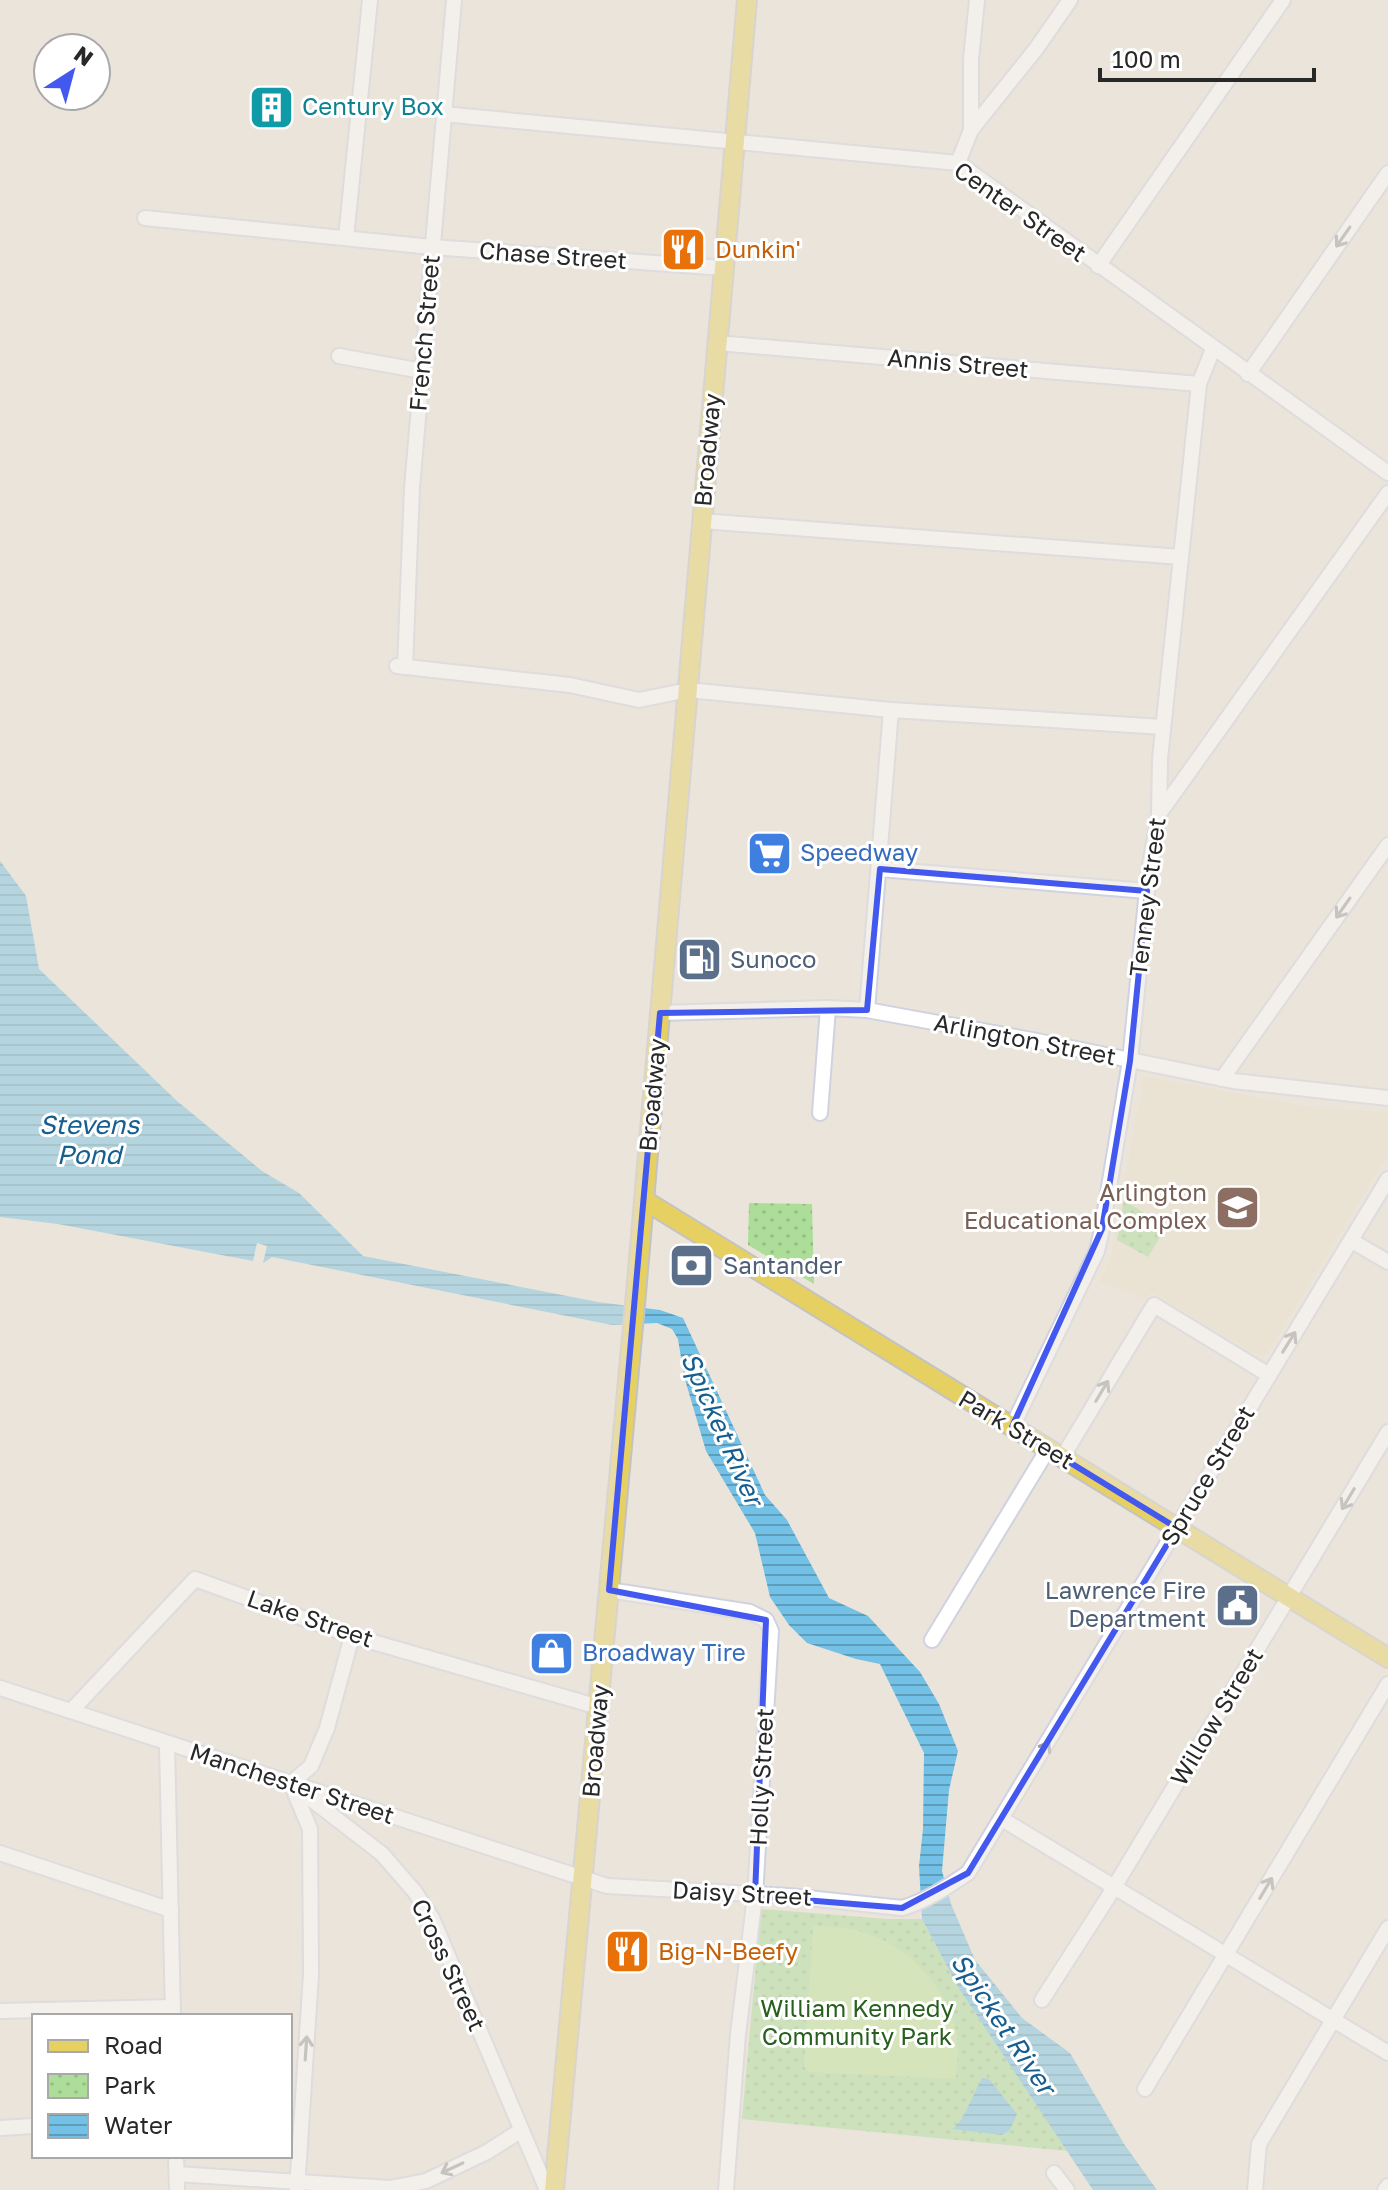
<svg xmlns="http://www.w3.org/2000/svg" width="1388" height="2190" viewBox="0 0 1388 2190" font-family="'Golos Text',sans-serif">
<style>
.education{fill:#ebe2ca}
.park{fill:url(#park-dots)}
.pitch{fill:#bee496}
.water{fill:url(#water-rules)}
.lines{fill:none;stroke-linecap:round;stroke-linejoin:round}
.minor-casing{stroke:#d0d2e0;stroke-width:18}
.major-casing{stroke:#c3c3c3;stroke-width:22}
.minor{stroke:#fff;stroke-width:14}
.major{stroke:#e7d062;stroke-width:18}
.oneway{stroke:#9e9e9e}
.marked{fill:none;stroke:#4358ee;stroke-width:6;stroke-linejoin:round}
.labels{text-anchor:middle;stroke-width:6;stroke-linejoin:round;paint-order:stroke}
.culture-label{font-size:24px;fill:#0d838f;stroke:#fff;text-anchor:start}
.street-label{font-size:24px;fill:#282828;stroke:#fff}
.food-label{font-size:24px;fill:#c56008;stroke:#fff;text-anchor:start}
.shop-label{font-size:24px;fill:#366cbe;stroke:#fff;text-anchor:start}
.service-label{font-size:24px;fill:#4e5e75;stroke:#fff;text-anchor:start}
.education-label{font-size:24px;fill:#785e54;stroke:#fff;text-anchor:end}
.park-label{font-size:24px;fill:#275f1d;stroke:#fff}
.water-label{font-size:26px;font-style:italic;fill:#155e8f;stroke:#fff}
</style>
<defs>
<pattern id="park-dots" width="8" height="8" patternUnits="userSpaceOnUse" patternTransform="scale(2)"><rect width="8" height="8" fill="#acdd99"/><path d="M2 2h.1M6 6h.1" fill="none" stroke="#94be84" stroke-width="1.8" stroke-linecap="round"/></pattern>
<pattern id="water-rules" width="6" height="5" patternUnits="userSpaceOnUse" patternTransform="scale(2)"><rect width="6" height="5" fill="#73c1e6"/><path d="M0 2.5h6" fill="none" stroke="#5e9dba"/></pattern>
</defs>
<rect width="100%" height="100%" fill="#eae4da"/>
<path class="education" d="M1144 1076 1310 1107 1388 1112V1154L1267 1354 1259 1356 1151 1292 1146 1300 1099 1281 1110 1260Z"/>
<g class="park">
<path d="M1124 1200 1166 1227 1148 1257 1117 1240Z"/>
<path d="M749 1203 812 1204 814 1284 748 1245Z"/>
<path d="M761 1909 887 1919H922L958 1987 1068 2151 742 2119Z"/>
</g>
<path class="pitch" d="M813 1925C827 1927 842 1927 856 1930 903 1941 945 1982 956 2030 959 2046 957 2063 956 2079L809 2072 804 2067Z"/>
<g class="water">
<path d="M0 861 26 896 39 969 177 1101 262 1171 299 1193 363 1256 598 1302 660 1310 683 1318 765 1495 787 1520 829 1598 868 1616 920 1672 939 1704 958 1751 949 1790 942 1871 951 1904 975 1960 1022 2018 1070 2053 1124 2144 1157 2190H1093L958 1987 922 1919 919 1866 923 1829 924 1753 880 1664 856 1659 807 1643 789 1625 770 1597 755 1533 706 1451 684 1376 678 1339 672 1329 657 1323 612 1325 272 1257 263 1263 267 1246 257 1243 253 1261 58 1224 0 1217Z"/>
<path d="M982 2078 989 2079 1017 2114 1010 2130 1002 2135 953 2129 962 2119Z"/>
</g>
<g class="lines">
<defs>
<g id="minor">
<path d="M443 114 958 163 1388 473"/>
<path d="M971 130V59L977 0"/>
<path d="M958 163 971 130 1036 49 1070 0"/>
<path d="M145 218 432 247 724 268"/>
<path d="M346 238 370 0"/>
<path d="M1098 266 1283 0"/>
<path d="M717 343 1199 384"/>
<path d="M339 356 422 371"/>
<path d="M1248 374 1388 173"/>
<path d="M702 521 1181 557"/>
<path d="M397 666 570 685 639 700 688 690 891 710 1163 727"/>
<path d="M405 667 412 488 454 0"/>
<path d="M1159 814 1388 493"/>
<path d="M880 869 1147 891"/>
<path d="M867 1010 891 710"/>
<path d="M660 1013 828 1008 867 1010 1032 1040 1233 1081 1388 1098"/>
<path d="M1222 1079 1388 845"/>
<path d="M820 1113 828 1008"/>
<path d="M1352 1241 1388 1262"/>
<path d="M1012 1427 1097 1251 1102 1229 1130 1061 1149 870 1159 815 1160 759 1199 384 1213 349"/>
<path d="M1062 1458 1154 1305 1269 1375"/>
<path d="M609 1590 750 1612 766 1620 771 1631 755 1896 738 2034 726 2190"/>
<path d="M932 1640 1048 1449"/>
<path d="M0 1688 607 1886 789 1896 902 1908C926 1901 947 1887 968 1873L1388 1179"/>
<path d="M71 1711 195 1579 352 1636 599 1707"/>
<path d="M167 1743 173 2016"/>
<path d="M291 1783 311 1766 327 1728 352 1636"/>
<path d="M292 1786 310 1829 311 1974 297 2190"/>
<path d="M298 1789 382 1854 415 1892 432 1918 547 2190"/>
<path d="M1002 1819 1388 2053"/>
<path d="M0 1853 171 1910"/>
<path d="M1042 2000 1107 1899 1388 1432"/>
<path d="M0 2011 173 2007"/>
<path d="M1145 2089 1388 1684"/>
<path d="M0 2128 34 2126"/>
<path d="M176 2156 177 2190"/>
<path d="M1054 2173 1067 2190"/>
<path d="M177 2174 390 2188 426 2181 487 2152 520 2131"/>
<path d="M1255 2190 1259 2144 1388 1928"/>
<path d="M1385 2190 1388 2186"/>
</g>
<g id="major">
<path d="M644 1200 1388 1658"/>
<path d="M554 2190 637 1282 747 0"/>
</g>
</defs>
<use href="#minor" class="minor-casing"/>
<use href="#major" class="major-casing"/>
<use href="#minor" class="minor"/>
<use href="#major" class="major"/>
</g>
<defs><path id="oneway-shaft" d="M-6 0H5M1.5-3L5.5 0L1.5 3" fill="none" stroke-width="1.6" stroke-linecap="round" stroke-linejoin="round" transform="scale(2)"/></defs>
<g class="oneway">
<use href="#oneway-shaft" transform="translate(1343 237) rotate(125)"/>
<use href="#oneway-shaft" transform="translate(1343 908) rotate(125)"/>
<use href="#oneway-shaft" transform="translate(1289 1342) rotate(-58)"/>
<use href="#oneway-shaft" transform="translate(1102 1391) rotate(-59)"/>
<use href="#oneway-shaft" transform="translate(1348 1499) rotate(121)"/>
<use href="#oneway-shaft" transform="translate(1043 1752) rotate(-59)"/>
<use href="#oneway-shaft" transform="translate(1266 1888) rotate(-59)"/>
<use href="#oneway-shaft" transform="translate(306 2048) rotate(-86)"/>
<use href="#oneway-shaft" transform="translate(452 2168) rotate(155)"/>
</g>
<path d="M0 0H1388V2190H0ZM880 869 1147 891 1130 1061 1102 1229 1012 1427 1177 1528 968 1873 902 1908 755 1896 766 1620 609 1590 660 1013 867 1010Z" fill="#eae4da" fill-opacity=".55" fill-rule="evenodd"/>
<path class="marked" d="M880 869 1147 891 1130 1061 1102 1229 1012 1427 1177 1528 968 1873 902 1908 755 1896 766 1620 609 1590 660 1013 867 1010Z"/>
<defs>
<symbol id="building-square" viewBox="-11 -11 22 22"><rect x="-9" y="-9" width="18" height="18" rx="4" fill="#0f9aa8" stroke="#fff"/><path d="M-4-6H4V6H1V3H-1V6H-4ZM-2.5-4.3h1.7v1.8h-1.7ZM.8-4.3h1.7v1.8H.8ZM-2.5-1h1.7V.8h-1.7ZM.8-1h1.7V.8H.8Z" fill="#fff"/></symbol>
<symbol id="restaurant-square" viewBox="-11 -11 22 22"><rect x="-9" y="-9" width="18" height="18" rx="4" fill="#e8710a" stroke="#fff"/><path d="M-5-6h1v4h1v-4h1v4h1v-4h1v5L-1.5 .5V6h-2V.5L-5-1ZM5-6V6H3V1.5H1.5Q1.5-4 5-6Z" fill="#fff"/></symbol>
<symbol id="supermarket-square" viewBox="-11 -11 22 22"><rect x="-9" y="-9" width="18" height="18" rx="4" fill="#3f7fe0" stroke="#fff"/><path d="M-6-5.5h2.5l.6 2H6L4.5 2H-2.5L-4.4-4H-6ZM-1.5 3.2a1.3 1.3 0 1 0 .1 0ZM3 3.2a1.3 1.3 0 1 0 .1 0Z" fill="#fff"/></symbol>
<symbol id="fuel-square" viewBox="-11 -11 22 22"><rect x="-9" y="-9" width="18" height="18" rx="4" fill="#5c6f8a" stroke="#fff"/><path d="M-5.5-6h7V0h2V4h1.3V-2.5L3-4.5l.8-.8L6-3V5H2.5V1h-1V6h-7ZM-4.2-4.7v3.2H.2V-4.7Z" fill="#fff"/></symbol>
<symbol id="school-square" viewBox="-11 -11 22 22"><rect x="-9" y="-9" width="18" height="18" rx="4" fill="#8d6e63" stroke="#fff"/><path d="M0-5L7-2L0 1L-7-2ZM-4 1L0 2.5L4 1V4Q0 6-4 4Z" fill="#fff"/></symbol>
<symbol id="bank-square" viewBox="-11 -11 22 22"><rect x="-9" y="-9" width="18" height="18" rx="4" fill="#5c6f8a" stroke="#fff"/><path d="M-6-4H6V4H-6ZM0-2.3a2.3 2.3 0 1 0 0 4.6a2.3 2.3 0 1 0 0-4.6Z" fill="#fff"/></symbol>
<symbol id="civic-square" viewBox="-11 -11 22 22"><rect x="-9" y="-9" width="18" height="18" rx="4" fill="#5c6f8a" stroke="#fff"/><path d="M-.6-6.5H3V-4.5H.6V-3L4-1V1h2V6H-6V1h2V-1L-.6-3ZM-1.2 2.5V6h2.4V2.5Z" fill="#fff"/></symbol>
<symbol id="shop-square" viewBox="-11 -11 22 22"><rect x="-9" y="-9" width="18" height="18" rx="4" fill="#3f7fe0" stroke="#fff"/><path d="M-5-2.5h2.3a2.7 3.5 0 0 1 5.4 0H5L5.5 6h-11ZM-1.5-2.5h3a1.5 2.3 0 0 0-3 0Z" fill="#fff"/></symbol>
</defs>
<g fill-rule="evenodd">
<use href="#building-square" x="246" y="82" width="51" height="51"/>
<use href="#restaurant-square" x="658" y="224" width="51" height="51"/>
<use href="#supermarket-square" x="744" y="828" width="51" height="51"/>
<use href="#fuel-square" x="674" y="934" width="51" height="51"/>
<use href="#school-square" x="1212" y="1182" width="51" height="51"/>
<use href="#bank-square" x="666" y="1240" width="51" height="51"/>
<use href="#civic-square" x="1212" y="1580" width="51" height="51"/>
<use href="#shop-square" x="526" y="1628" width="51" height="51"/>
<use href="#restaurant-square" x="602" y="1926" width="51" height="51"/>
</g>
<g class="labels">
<g class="culture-label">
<text x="302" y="115">Century Box</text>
</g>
<g class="street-label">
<text transform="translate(1020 212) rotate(35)" y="8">Center Street</text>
<text transform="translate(553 256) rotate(4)" y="8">Chase Street</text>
<text transform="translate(425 333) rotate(-85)" y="8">French Street</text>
<text transform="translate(958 364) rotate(5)" y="8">Annis Street</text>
<text transform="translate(708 450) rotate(-85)" y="8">Broadway</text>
<text transform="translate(1148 897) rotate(-83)" y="8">Tenney Street</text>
<text transform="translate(1025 1040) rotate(11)" y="8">Arlington Street</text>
<text transform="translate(653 1095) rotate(-85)" y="8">Broadway</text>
<text transform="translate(1016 1430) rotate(31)" y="8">Park Street</text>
<text transform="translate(1208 1476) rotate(-59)" y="8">Spruce Street</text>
<text transform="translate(310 1619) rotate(19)" y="8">Lake Street</text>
<text transform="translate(1217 1717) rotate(-59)" y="8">Willow Street</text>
<text transform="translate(596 1741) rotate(-85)" y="8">Broadway</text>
<text transform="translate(762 1777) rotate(-87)" y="8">Holly Street</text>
<text transform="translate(292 1784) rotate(18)" y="8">Manchester Street</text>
<text transform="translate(742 1894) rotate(3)" y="8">Daisy Street</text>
<text transform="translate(448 1965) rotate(65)" y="8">Cross Street</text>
</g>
<g class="food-label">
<text x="715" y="258">Dunkin'</text>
<text x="658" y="1960">Big-N-Beefy</text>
</g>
<g class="shop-label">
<text x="800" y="861">Speedway</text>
<text x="582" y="1661">Broadway Tire</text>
</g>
<g class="service-label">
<text x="730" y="968">Sunoco</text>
<text x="723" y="1274">Santander</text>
<text x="1206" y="1599" text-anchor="end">Lawrence Fire<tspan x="1206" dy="28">Department</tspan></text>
</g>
<g class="education-label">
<text x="1207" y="1201">Arlington<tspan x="1207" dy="28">Educational Complex</tspan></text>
</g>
<g class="park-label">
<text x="857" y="2017">William Kennedy<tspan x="857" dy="28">Community Park</tspan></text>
</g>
<g class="water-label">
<text x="89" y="1134">Stevens<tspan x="89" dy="30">Pond</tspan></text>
<text transform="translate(722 1429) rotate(66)" y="9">Spicket River</text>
<text transform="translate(1003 2024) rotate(56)" y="9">Spicket River</text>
</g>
</g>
<rect x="32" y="2014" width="260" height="144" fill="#ffffff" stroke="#a9a9a9" stroke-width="2"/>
<rect x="48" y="2040" width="40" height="12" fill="#e7d062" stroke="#a9a9a9" stroke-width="2"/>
<text x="104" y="2054" font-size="24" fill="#282828">Road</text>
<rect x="48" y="2074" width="40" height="24" fill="url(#park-dots)" stroke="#a9a9a9" stroke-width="2"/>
<text x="104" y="2094" font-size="24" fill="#282828">Park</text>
<rect x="48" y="2114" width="40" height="24" fill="url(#water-rules)" stroke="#a9a9a9" stroke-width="2"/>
<text x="104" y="2134" font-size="24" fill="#282828">Water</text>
<g transform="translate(72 72) rotate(36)"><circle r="38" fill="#ffffff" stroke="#a9a9a9" stroke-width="2"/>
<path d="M0-6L14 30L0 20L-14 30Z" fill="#4358ee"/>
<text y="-12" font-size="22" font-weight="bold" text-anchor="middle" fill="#282828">N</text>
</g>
<path d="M1100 68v12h214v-12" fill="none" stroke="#282828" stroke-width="4"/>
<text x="1112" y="68" font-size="24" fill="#282828" stroke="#ffffff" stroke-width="6" paint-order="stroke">100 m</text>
</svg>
